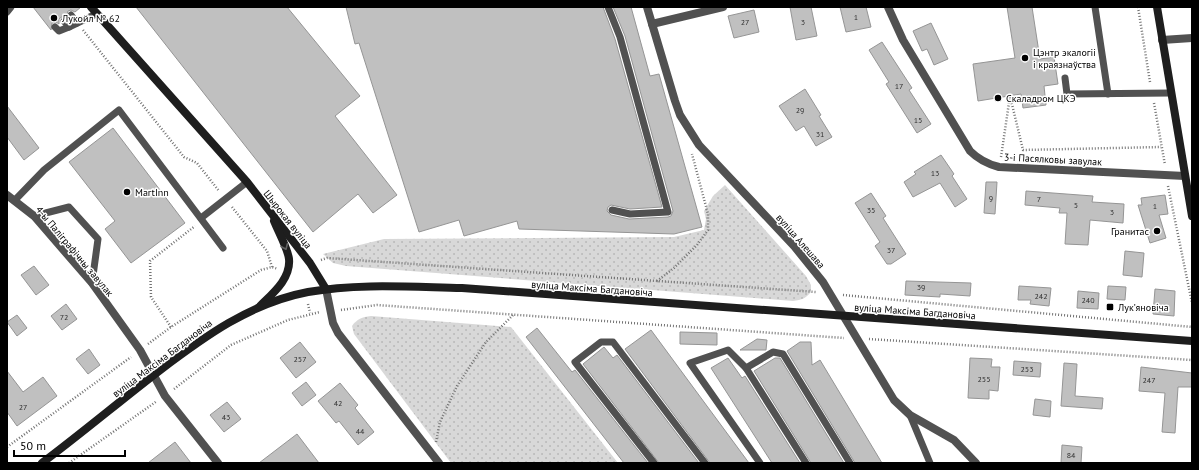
<svg xmlns="http://www.w3.org/2000/svg" width="1199" height="470" viewBox="0 0 1199 470" font-family="'PT Sans',sans-serif">
<style>
.green{fill:url(#green-dots)}
.building{fill:#c0c0c0;stroke:#959595}
.lines{fill:none;stroke-linecap:round;stroke-linejoin:round}
.path{stroke:#737373;stroke-width:2.5;stroke-dasharray:1 2;stroke-linecap:butt}
.service{stroke:#515151;stroke-width:7}
.minor{stroke:#515151;stroke-width:8}
.secondary{stroke:#1e1e1e;stroke-width:8}
.oneway{stroke:#626262}
.poi-dot{fill:#000;stroke:#fff;stroke-width:1.5}
.labels{text-anchor:middle;stroke-width:3;stroke-linejoin:round;paint-order:stroke}
.number-label{font-size:8px;fill:#303030}
.poi-label{font-size:10px;fill:#000;stroke:#fff;text-anchor:start}
.street-label{font-size:10px;fill:#000;stroke:#fff}
</style>
<defs>
<pattern id="green-dots" width="8" height="8" patternUnits="userSpaceOnUse"><rect width="8" height="8" fill="#d8d8d8"/><path d="M2 2h.1M6 6h.1" fill="none" stroke="#b8b8b8" stroke-width="1.8" stroke-linecap="round"/></pattern>
</defs>
<rect width="100%" height="100%" fill="#fff"/>
<g class="green">
<path d="M725 185 806 276 811 285V292C806 298 802 300 793 301L346 266 333 263 323 254 384 239 674 237 704 230 706 219 704 211 713 196Z"/>
<path d="M371 316 511 327 618 463H451L354 334 352 326C357 319 362 317 371 316Z"/>
</g>
<g class="building">
<path d="M33 7H81L75 12 71 10 68 11 66 17 63 16 59 19V24L56 22 52 23 51 30Z"/>
<path d="M136 7H287L360 96 335 116 397 195 373 213 358 194 313 232Z"/>
<path d="M346 7H603L615 39 662 207 630 209 611 205 608 207 607 211 611 215 629 219 668 217 671 216 673 211 625 36 613 7H631L650 76 659 74 702 227 674 234 519 229 517 221 464 236 459 220 419 232 359 43 355 44Z"/>
<path d="M790 7H811L817 36 796 40Z"/>
<path d="M840 7H866L871 27 846 32Z"/>
<path d="M1007 7H1032L1040 59 1054 57 1058 84 1044 86 1046 105 1023 108 1021 94 978 101 973 64 1015 58Z"/>
<path d="M754 10 759 32 734 38 728 16Z"/>
<path d="M931 23 948 59 934 65 927 49 922 51 913 31Z"/>
<path d="M882 42 912 88 909 90 931 124 917 133 886 84 889 82 869 50Z"/>
<path d="M805 89 821 115 819 116 832 137 816 146 804 126 796 131 779 106Z"/>
<path d="M7 106 39 148 24 160 7 137Z"/>
<path d="M113 128 185 223 131 263 105 229 115 221 69 162Z"/>
<path d="M941 155 954 174 952 176 967 199 955 207 940 183 913 197 904 182 916 174 914 172Z"/>
<path d="M986 182H997L995 214 984 213Z"/>
<path d="M1026 191 1093 196 1092 202 1124 204 1123 223 1090 220 1088 245 1065 244 1067 213H1059L1060 208 1025 205Z"/>
<path d="M871 193 886 216 883 218 906 254 891 264H887L875 246 880 242 855 203Z"/>
<path d="M1165 195 1168 214 1159 215 1166 238 1150 243 1138 205H1142L1141 198Z"/>
<path d="M1125 251 1144 253 1142 277 1123 275Z"/>
<path d="M34 266 49 285 36 295 21 275Z"/>
<path d="M906 281 971 283 970 296 940 294V297L905 295Z"/>
<path d="M1019 286 1051 288 1049 306 1030 304 1031 300H1018Z"/>
<path d="M1108 286 1126 287 1125 300 1107 299Z"/>
<path d="M1155 289 1175 291 1174 316 1153 314Z"/>
<path d="M1078 291 1099 293 1098 309 1077 308Z"/>
<path d="M66 304 77 319 62 330 51 316Z"/>
<path d="M17 315 27 328 17 336 7 322Z"/>
<path d="M537 328 572 372 575 370 648 463H624L526 337Z"/>
<path d="M651 330 690 383 749 463H710L625 349Z"/>
<path d="M680 332 717 333V345L680 344Z"/>
<path d="M757 339 767 340 766 350H740Z"/>
<path d="M300 342 316 362 296 378 280 358Z"/>
<path d="M800 342H811L812 365 820 360 882 463H855L787 351Z"/>
<path d="M604 347 613 358 617 355 699 463H659L583 364Z"/>
<path d="M89 349 100 365 88 374 76 359Z"/>
<path d="M728 358 742 378 745 376 800 463H772L711 368Z"/>
<path d="M775 358H780L844 463H811L754 371Z"/>
<path d="M970 358 992 359 991 367H1000L998 391 989 390V399L968 398Z"/>
<path d="M1014 361 1041 363 1040 377 1013 375Z"/>
<path d="M1064 363 1077 364 1075 396 1103 398 1102 409 1061 406Z"/>
<path d="M1141 367 1192 373V387H1178L1175 433 1162 432 1165 393 1139 391Z"/>
<path d="M7 371 23 392 43 377 57 396 17 426 7 412Z"/>
<path d="M306 382 316 395 302 406 292 393Z"/>
<path d="M340 383 358 405 355 408 374 432 358 445 339 421 336 423 318 401Z"/>
<path d="M1035 399 1051 401 1050 417 1033 415Z"/>
<path d="M227 402 241 419 224 432 210 415Z"/>
<path d="M297 434 319 463H259Z"/>
<path d="M175 442 191 463H148Z"/>
<path d="M1062 445 1082 447 1081 463H1061Z"/>
</g>
<g class="lines">
<g class="path">
<path d="M1138 7 1150 82"/>
<path d="M83 30 184 157 197 163 219 191"/>
<path d="M1154 103 1165 165"/>
<path d="M1001 157 1010 96 1023 150 1161 147"/>
<path d="M1168 186 1192 303"/>
<path d="M232 207 267 251 272 267"/>
<path d="M321 260 327 258 816 292"/>
<path d="M657 281 674 268 697 245 708 230V214L692 154"/>
<path d="M843 295 1192 327"/>
<path d="M308 304 310 313"/>
<path d="M341 310 377 305 844 338"/>
<path d="M171 327 151 297 150 261 195 226"/>
<path d="M869 339 1192 360"/>
<path d="M148 344 171 327 261 270 272 267 278 269"/>
<path d="M174 389 231 345 288 320 320 312"/>
<path d="M436 442 440 422 457 386 486 342 513 315"/>
<path d="M7 447 131 357"/>
<path d="M69 463 157 401"/>
</g>
<g class="service">
<path d="M608 7 620 37 668 212 630 214 612 210"/>
<path d="M1095 7 1108 94"/>
<path d="M7 12 11 7"/>
<path d="M71 15 77 23"/>
<path d="M64 21 69 27 96 14"/>
<path d="M55 27 59 31 69 27"/>
<path d="M1065 78 1067 94 1171 93"/>
<path d="M15 200 44 170 119 110 223 248"/>
<path d="M34 216 69 207 98 239 92 283"/>
<path d="M201 218 247 182"/>
<path d="M746 368 728 350 690 363 760 463"/>
<path d="M910 415 930 463"/>
<path d="M654 463 575 362 601 342H613L705 463"/>
<path d="M806 463 746 368 773 352 783 354 850 463"/>
</g>
<g class="minor">
<path d="M647 7 675 101 680 115 699 145 794 246 823 282 894 400 910 415 954 440 976 463"/>
<path d="M888 7 903 40 970 151C979 160 987 164 999 167L1185 176"/>
<path d="M652 24 723 7"/>
<path d="M1162 40 1192 38"/>
<path d="M7 195 34 216 92 283 140 350 165 396 218 463"/>
<path d="M326 289 333 323 338 333 439 463"/>
</g>
<g class="secondary">
<path d="M91 7 247 182 310 263 326 289"/>
<path d="M1157 7 1192 216"/>
<path d="M260 306C272 294 291 279 289 259 288 249 278 231 274 221"/>
<path d="M42 463C82 433 120 401 159 371 204 337 250 303 308 292 358 283 411 287 462 288L1192 341"/>
</g>
</g>
<defs><path id="oneway-chevron" d="M-2-3.5L2.5 0L-2 3.5" fill="none" stroke-width="1.6" stroke-linecap="round" stroke-linejoin="round"/></defs>
<use class="oneway" href="#oneway-chevron" transform="translate(285 247) rotate(67)"/>
<g class="poi-dot">
<circle cx="54" cy="18" r="4"/>
<circle cx="1025" cy="58" r="4"/>
<circle cx="998" cy="98" r="4"/>
<circle cx="127" cy="192" r="4"/>
<circle cx="1157" cy="231" r="4"/>
<rect x="1106" y="303" width="8" height="8" rx="2"/>
</g>
<g class="labels">
<g class="number-label">
<text x="856" y="20">1</text>
<text x="745" y="25">27</text>
<text x="803" y="25">3</text>
<text x="899" y="89">17</text>
<text x="800" y="113">29</text>
<text x="918" y="123">15</text>
<text x="820" y="137">31</text>
<text x="935" y="176">13</text>
<text x="991" y="201">9</text>
<text x="1039" y="202">7</text>
<text x="1076" y="208">5</text>
<text x="1155" y="209">1</text>
<text x="871" y="213">35</text>
<text x="1112" y="215">3</text>
<text x="891" y="253">37</text>
<text x="921" y="290">39</text>
<text x="1041" y="299">242</text>
<text x="1088" y="303">240</text>
<text x="64" y="320">72</text>
<text x="300" y="362">257</text>
<text x="1027" y="372">253</text>
<text x="984" y="382">255</text>
<text x="1149" y="383">247</text>
<text x="338" y="406">42</text>
<text x="23" y="410">27</text>
<text x="226" y="420">43</text>
<text x="360" y="434">44</text>
<text x="1071" y="458">84</text>
</g>
<g class="poi-label">
<text x="62" y="22">Лукойл № 62</text>
<text x="1033" y="56">Цэнтр экалогіі<tspan x="1033" dy="12">і краязнаўства</tspan></text>
<text x="1006" y="102">Скаладром ЦКЭ</text>
<text x="135" y="196">MartInn</text>
<text x="1149" y="235" text-anchor="end">Гранитас</text>
<text x="1118" y="311">Лукʼяновіча</text>
</g>
<g class="street-label">
<text transform="translate(1053 159) rotate(3)" y="4">3-і Пасялковы завулак</text>
<text transform="translate(288 219) rotate(52)" y="4">Шырокая вуліца</text>
<text transform="translate(801 241) rotate(49)" y="4">вуліца Алешава</text>
<text transform="translate(75 251) rotate(50)" y="4">4-ы Паліграфічны завулак</text>
<text transform="translate(592 288) rotate(4)" y="4">вуліца Максіма Багдановіча</text>
<text transform="translate(915 311) rotate(4)" y="4">вуліца Максіма Багдановіча</text>
<text transform="translate(162 358) rotate(-37)" y="4">вуліца Максіма Багдановіча</text>
</g>
</g>
<rect width="1199" height="470" fill="none" stroke="#000000" stroke-width="16"/>
<path d="M14 450v6h111v-6" fill="none" stroke="#000000" stroke-width="2"/>
<text x="20" y="450" font-size="12" fill="#000000" stroke="#ffffff" stroke-width="3" paint-order="stroke">50 m</text>
</svg>
